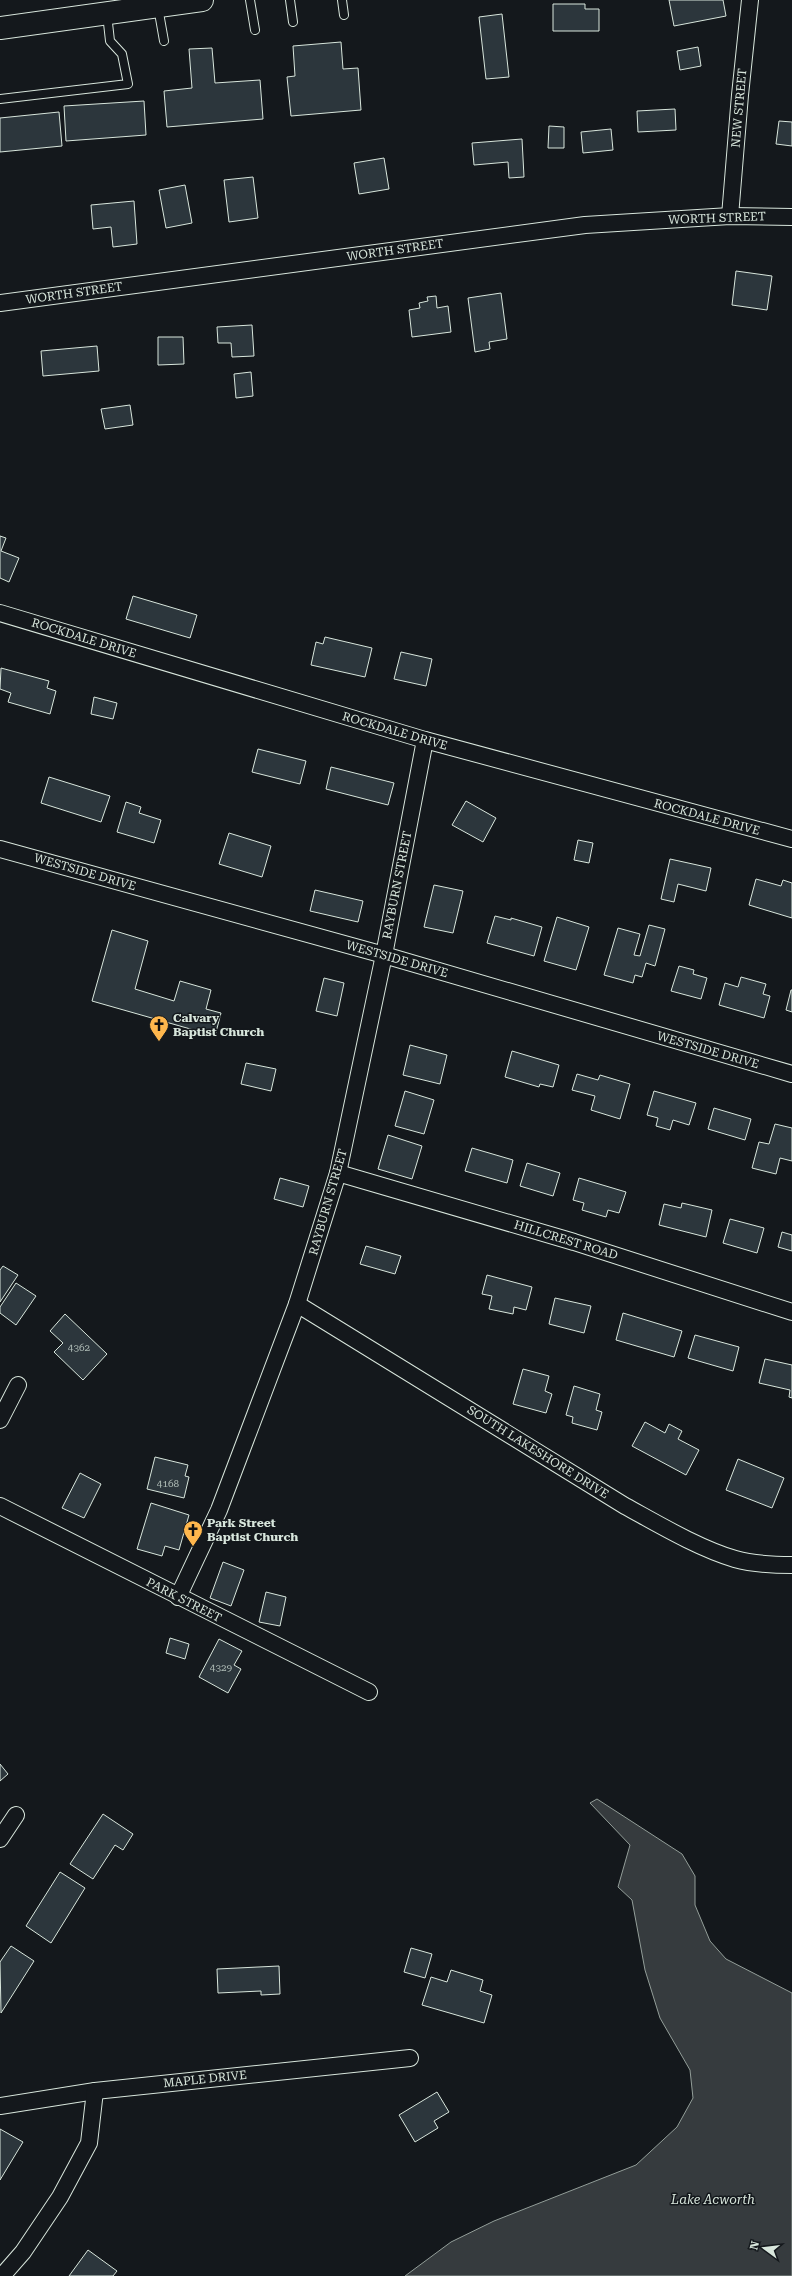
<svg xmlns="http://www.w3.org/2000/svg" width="792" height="2276" viewBox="0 0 792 2276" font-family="'Roboto Serif',serif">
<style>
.water{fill:#363b3e;stroke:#939e99}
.building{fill:#2c363c;stroke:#d8e6dc}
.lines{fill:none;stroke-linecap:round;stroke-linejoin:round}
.lane-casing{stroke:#d8e6dc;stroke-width:10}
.street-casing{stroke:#d8e6dc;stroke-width:18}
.secondary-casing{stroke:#d8e6dc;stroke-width:24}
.lane{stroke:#14181c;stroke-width:8}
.street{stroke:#14181c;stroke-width:16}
.secondary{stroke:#14181c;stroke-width:22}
.labels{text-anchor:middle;stroke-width:3;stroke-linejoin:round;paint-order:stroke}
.number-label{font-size:10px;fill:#adbab4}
.street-label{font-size:12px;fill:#d8e6dc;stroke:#14181c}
.poi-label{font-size:12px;font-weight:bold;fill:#d8e6dc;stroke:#14181c;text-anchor:start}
.water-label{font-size:13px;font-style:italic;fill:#d8e6dc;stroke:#14181c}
</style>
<rect width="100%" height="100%" fill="#14181c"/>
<path class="water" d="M597 1799 682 1854 695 1876V1905L710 1941 726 1959 792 1993V2276H405L451 2242 494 2221 636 2165 677 2127 693 2098 690 2070 660 2018 645 1970 632 1900 618 1887 630 1845 590 1803Z"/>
<g class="building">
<path d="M669 0H723L726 16 674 26Z"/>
<path d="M553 4H585V9H599V31H553Z"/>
<path d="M502 14 509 77 486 79 479 17Z"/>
<path d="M341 42 343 69 358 68 361 110 291 116 287 77 295 76 293 46Z"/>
<path d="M698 47 701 66 680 70 677 51Z"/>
<path d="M212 48 215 83 260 80 263 119 167 127 164 91 192 88 189 49Z"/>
<path d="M144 101 146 135 66 141 64 106Z"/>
<path d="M675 109 676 130 638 132 637 111Z"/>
<path d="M59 112 62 146 0 152V118Z"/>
<path d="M779 121 792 122V146L776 144Z"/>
<path d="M549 126 564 127V148H548Z"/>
<path d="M611 129 613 150 583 153 581 132Z"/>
<path d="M522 139 524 177 509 178 508 162 474 165 472 143Z"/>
<path d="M384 158 389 189 359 194 354 163Z"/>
<path d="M253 177 258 218 229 222 224 180Z"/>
<path d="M185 185 192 223 166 228 159 190Z"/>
<path d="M134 201 137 244 113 247 111 227 93 229 91 205Z"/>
<path d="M736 271 772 276 767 310 732 305Z"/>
<path d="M501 293 507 339 489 342 490 349 475 352 468 298Z"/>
<path d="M436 296 437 308 448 306 451 332 412 337 409 310 420 308 419 303 428 301 427 297Z"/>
<path d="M252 325 254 356 232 357 231 343H218L217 327Z"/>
<path d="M158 337H183L184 364 158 365Z"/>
<path d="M97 346 99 371 43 376 41 351Z"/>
<path d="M251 372 253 396 236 398 234 374Z"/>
<path d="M130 405 133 425 105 429 101 409Z"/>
<path d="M0 536 6 538 1 551 19 558 9 582 0 578Z"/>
<path d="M133 596 197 615 190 638 126 619Z"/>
<path d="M325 637 372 648 365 677 311 665 316 642 323 644Z"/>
<path d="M401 652 432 659 426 686 394 679Z"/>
<path d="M1 668 49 681 47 688 56 691 50 714 8 702 11 693 0 689Z"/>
<path d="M94 697 117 703 113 719 91 714Z"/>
<path d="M258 749 306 761 300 784 252 772Z"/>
<path d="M331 767 394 783 388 805 326 789Z"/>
<path d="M49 777 110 796 101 822 41 803Z"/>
<path d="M466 801 496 818 483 842 452 825Z"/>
<path d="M126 802 141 807 139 813 161 820 154 843 117 832Z"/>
<path d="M229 833 271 846 262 877 219 864Z"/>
<path d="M578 840 593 843 589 863 574 860Z"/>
<path d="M670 859 711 868 706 891 678 884 674 902 661 899Z"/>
<path d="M756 879 781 886 783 880 792 883V918L749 905Z"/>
<path d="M434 885 463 891 453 933 424 927Z"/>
<path d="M315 890 363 901 358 922 310 911Z"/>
<path d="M495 916 511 920V918L542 927 534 956 487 943Z"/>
<path d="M557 917 589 927 576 970 544 961Z"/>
<path d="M649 925 665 929 655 966 646 963 642 977 635 975 633 983 604 975 618 928 640 934 634 955 640 956Z"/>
<path d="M112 930 148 941 135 989 174 1001 180 981 211 990 206 1009 221 1013 215 1036 92 1001Z"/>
<path d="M679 966 694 970 693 974 707 978 701 999 671 991Z"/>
<path d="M741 977 766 984 763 994 770 996 764 1018 719 1005 725 983 738 987Z"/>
<path d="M324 978 344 983 337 1016 316 1011Z"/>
<path d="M791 990H792V1012L786 1010Z"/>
<path d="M410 1045 447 1055 440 1084 403 1075Z"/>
<path d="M512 1051 559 1065 553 1087 540 1084 539 1087 505 1077Z"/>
<path d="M246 1063 276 1069 271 1091 241 1084Z"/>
<path d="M577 1074 598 1080 600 1075 630 1084 620 1119 591 1110 595 1096 572 1090Z"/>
<path d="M405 1091 434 1100 424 1134 395 1126Z"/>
<path d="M654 1091 696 1103 689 1125 673 1120 670 1130 656 1126 658 1118 647 1115Z"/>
<path d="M714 1108 751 1119 745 1140 708 1129Z"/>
<path d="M775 1124 792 1128V1161L780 1158 776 1174 752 1168 759 1142 769 1144Z"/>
<path d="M388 1135 422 1146 412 1179 378 1169Z"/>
<path d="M472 1148 513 1160 507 1183 465 1171Z"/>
<path d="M527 1163 560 1173 553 1196 520 1186Z"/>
<path d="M280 1178 309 1186 303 1207 274 1199Z"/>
<path d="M579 1178 626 1192 619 1213 608 1210 606 1217 582 1210 584 1203 573 1200Z"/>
<path d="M682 1203 712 1210 706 1237 659 1225 664 1204 681 1208Z"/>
<path d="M730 1219 764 1228 757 1253 723 1243Z"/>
<path d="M782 1232 792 1235V1251L778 1247Z"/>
<path d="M366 1246 401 1256 395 1274 360 1264Z"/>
<path d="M3 1266 18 1275 0 1302V1270Z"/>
<path d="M487 1275 532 1287 526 1310 514 1307 513 1314 489 1309 492 1296 482 1294Z"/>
<path d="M16 1283 36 1296 16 1325 0 1313V1307Z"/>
<path d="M555 1298 591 1306 584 1333 549 1324Z"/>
<path d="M623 1313 682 1331 674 1357 616 1340Z"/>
<path d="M65 1314 107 1354 83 1380 54 1352 63 1343 50 1331Z"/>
<path d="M695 1335 739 1347 733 1371 688 1358Z"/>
<path d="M765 1359 792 1365V1398L789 1397 790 1390 759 1383Z"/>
<path d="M523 1369 549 1376 545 1391 552 1394 546 1413 513 1404Z"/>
<path d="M574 1386 600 1394 596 1410 602 1412 597 1430 572 1423 573 1417 566 1415Z"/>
<path d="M645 1422 665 1433 669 1424 682 1431 678 1439 699 1450 686 1475 632 1446Z"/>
<path d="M155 1457 188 1465 185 1476 189 1477 184 1498 147 1489Z"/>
<path d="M738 1459 784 1478 772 1508 726 1490Z"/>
<path d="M80 1473 101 1484 84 1518 62 1508Z"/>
<path d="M151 1503 189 1515 179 1550 165 1546 162 1556 137 1549Z"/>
<path d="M223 1562 244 1570 231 1606 210 1598Z"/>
<path d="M266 1592 286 1597 280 1626 259 1622Z"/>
<path d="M170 1638 189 1644 185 1659 166 1653Z"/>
<path d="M219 1639 242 1651 234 1665 241 1669 228 1693 199 1677Z"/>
<path d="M0 1764 8 1774 0 1781Z"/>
<path d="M103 1814 133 1834 123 1850 115 1845 93 1879 70 1864Z"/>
<path d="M60 1872 85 1888 51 1943 26 1926Z"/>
<path d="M11 1946 34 1961 1 2013 0 1962Z"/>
<path d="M411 1948 432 1954 425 1978 404 1972Z"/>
<path d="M279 1966 280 1994 261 1995V1991L218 1993 217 1969Z"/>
<path d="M451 1970 483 1980 480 1991 492 1995 484 2023 422 2005 431 1977 447 1982Z"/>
<path d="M437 2092 449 2112 434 2121 438 2128 415 2142 399 2115Z"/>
<path d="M0 2129 23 2142 0 2180Z"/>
<path d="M88 2250 117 2271 113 2276H69Z"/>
</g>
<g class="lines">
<defs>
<g id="lane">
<path d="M250 0 255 30"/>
<path d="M290 0 293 22"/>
<path d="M342 0 344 15"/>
<path d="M158 7 164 41"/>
<path d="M0 99 128 84 122 54 110 41 107 14"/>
</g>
<g id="street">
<path d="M730 216 740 95 750 0"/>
<path d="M0 303 585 225 730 216 792 217"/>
<path d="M0 613 425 740 792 839"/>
<path d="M0 849 384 955 792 1074"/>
<path d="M338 1173 574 1242 792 1312"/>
<path d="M297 1304 625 1506C658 1524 698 1548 735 1559 753 1564 773 1565 792 1565"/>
<path d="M0 1420 18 1385"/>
<path d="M0 1506 369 1692"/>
<path d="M178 1597 219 1510 297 1304 338 1173 384 955 425 740"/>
<path d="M0 1839 16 1815"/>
<path d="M0 2106 95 2091 410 2058"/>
<path d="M2 2276 23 2252 60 2197 89 2143 95 2091"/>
</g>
<path id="secondary" d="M0 28 202 0"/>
</defs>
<use href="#lane" class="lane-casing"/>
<use href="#street" class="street-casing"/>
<use href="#secondary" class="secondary-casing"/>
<use href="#lane" class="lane"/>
<use href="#street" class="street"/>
<use href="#secondary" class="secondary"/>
</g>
<defs>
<symbol id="church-pin" viewBox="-11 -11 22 30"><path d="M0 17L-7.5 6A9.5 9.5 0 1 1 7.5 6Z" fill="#ffb74d" stroke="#14181c"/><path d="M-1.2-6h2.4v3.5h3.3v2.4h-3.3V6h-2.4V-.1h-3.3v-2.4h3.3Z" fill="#111"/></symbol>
</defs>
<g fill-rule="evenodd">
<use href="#church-pin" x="148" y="1014" width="22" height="30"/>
<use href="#church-pin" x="182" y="1519" width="22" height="30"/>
</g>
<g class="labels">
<g class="number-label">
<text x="79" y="1351">4362</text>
<text x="168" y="1487">4168</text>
<text x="221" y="1671">4329</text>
</g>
<g class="street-label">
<text transform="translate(739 108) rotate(-85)" y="4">NEW STREET</text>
<text transform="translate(717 218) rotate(-2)" y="4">WORTH STREET</text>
<text transform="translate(395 250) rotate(-8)" y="4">WORTH STREET</text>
<text transform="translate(74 293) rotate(-8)" y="4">WORTH STREET</text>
<text transform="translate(84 638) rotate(17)" y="4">ROCKDALE DRIVE</text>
<text transform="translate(395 731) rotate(16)" y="4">ROCKDALE DRIVE</text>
<text transform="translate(707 817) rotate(15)" y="4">ROCKDALE DRIVE</text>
<text transform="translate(85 872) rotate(16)" y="4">WESTSIDE DRIVE</text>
<text transform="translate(397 885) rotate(-79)" y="4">RAYBURN STREET</text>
<text transform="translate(397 959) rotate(16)" y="4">WESTSIDE DRIVE</text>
<text transform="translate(708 1050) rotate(16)" y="4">WESTSIDE DRIVE</text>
<text transform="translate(328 1202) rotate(-74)" y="4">RAYBURN STREET</text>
<text transform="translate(566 1240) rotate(17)" y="4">HILLCREST ROAD</text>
<text transform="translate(538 1452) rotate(32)" y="4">SOUTH LAKESHORE DRIVE</text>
<text transform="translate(184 1600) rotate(27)" y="4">PARK STREET</text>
<text transform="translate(205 2079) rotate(-6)" y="4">MAPLE DRIVE</text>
</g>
<g class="poi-label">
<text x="173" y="1022">Calvary<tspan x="173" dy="14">Baptist Church</tspan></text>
<text x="207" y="1527">Park Street<tspan x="207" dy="14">Baptist Church</tspan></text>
</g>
<g class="water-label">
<text x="713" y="2204">Lake Acworth</text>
</g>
</g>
<g transform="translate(764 2248) rotate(285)" stroke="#14181c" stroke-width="3" paint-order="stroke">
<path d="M0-3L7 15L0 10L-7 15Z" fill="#d8e6dc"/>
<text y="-6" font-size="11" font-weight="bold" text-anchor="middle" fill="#d8e6dc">N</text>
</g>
</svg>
